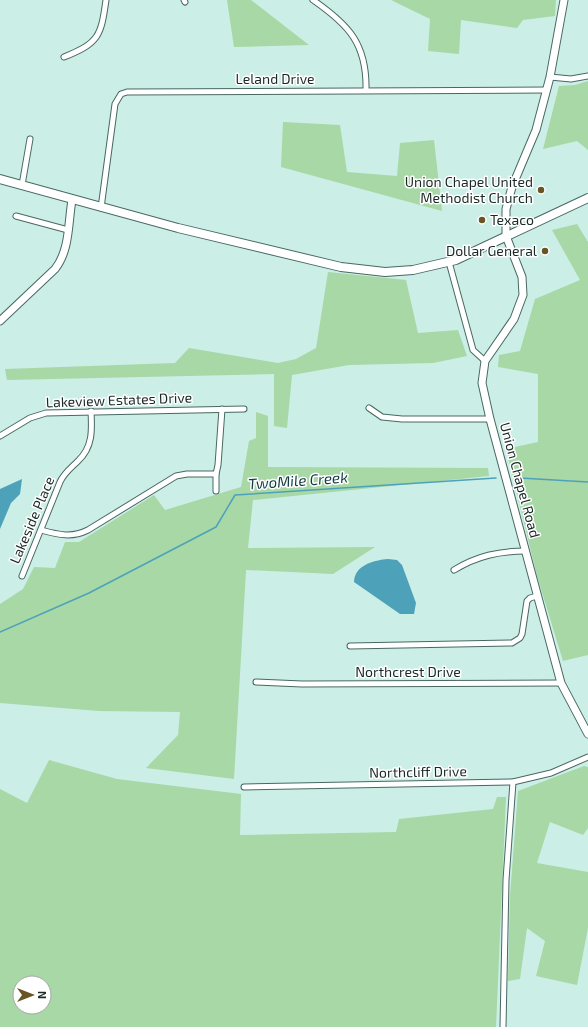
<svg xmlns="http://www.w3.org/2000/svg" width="588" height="1027" viewBox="0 0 588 1027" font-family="'Exo 2',sans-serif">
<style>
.green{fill:#a7d8a6;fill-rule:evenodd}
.water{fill:#4da2ba}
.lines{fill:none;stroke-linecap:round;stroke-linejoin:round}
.stream{stroke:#4da2ba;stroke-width:1.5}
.street-casing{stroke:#496863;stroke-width:7}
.secondary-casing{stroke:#496863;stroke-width:9}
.primary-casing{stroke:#496863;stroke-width:10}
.street{stroke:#fff;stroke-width:5}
.secondary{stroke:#fff;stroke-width:7}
.primary{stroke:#fff;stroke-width:8}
.poi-dot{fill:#695524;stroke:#fff;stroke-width:1.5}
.labels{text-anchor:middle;stroke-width:3;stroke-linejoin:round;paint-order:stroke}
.street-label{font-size:14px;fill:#1b2926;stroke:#fff}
.poi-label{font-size:14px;fill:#1b2926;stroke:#fff;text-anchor:end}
.water-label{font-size:15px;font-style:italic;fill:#123a45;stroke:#fff}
</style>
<rect width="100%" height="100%" fill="#cbeee7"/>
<g class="green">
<path d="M227 0H251L309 45 234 47Z"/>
<path d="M391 0H556L555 16 523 20 517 28 461 20 459 54 428 51 430 19Z"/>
<path d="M588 81V150L577 141 543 149 559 86 575 85Z"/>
<path d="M283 122 340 125 347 172 397 176 400 143 434 140 442 211 281 167Z"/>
<path d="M577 224 588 242V655L563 661 537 576 506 449 538 442V374L498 367 499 355 520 351 535 299 580 280 552 230Z"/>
<path d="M328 272 406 280 418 333 458 330 467 356 433 363 349 365 292 375 287 428 274 426V374L7 380 5 369 175 363 189 348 278 363 296 359 316 348Z"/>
<path d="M256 412 268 416V467L488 468 489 476 253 500 248 548 375 547 333 574 246 570 234 779 146 768 178 735 180 712 99 711 0 703V604L23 589 34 567 55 568 65 542H79L154 495 165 510 241 487 249 441 256 438Z"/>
<path d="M49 760 117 779 241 794 240 835 396 832 399 819 493 809 497 797H506L496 1027H0V789L27 803ZM20 983H44V1007H20Z"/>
<path d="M584 766 588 767V828L583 835 550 822 537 863 588 872V928L577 985 536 976 545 941 527 928 520 979 508 981 510 896 518 791Z"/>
</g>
<g class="water">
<path d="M22 479 20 494 11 503 0 529V489Z"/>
<path d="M388 559 397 560 402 565 416 603 414 614H400L354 582C354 565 375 560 388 559Z"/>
</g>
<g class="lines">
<g class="stream">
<path d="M520 478 588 482"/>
<path d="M0 632 89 593 216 527 235 495 496 478"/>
</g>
<defs>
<g id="street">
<path d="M184 0 185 2"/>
<path d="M313 0C349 25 367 44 366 90"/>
<path d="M64 57C99 43 101 36 106 0"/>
<path d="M550 77 571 79 588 76"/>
<path d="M22 185 30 139"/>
<path d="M101 208 115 104 121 94 127 92 547 90"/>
<path d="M16 216 68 230"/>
<path d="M449 262 473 350 485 361"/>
<path d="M369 408 382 417 402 419H490"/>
<path d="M0 436 30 418 46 413 244 409"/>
<path d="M216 491V474L218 465 222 409"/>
<path d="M41 530C59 535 72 538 88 530L176 476 187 474H216"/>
<path d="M454 570C477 556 499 551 526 551"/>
<path d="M22 576 60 482C64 473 71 468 78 461 93 447 92 430 91 411"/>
<path d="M350 646 512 643 520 638 522 634 527 601 530 598 537 596"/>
<path d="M256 682 302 684 561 683"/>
<path d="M244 787 513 782 551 773 588 757"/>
<path d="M503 1027 506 880 513 782"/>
</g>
<g id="secondary">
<path d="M564 0 550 77 536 130 512 187 506 209V236L522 277 523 295 514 319 485 361 482 383 490 419 561 683 588 734"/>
<path d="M0 321 55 269C70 250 68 223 72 200"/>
</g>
<path id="primary" d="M0 179 178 228 341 267 385 272 413 270 456 260 588 198"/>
</defs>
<use href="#street" class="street-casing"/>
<use href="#secondary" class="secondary-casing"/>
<use href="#primary" class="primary-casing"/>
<use href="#street" class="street"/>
<use href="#secondary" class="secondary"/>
<use href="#primary" class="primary"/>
</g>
<g class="poi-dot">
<circle cx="541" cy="190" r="4"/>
<circle cx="482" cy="220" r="4"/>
<circle cx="545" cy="251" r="4"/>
</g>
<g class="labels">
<g class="street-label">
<text x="275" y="84">Leland Drive</text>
<text transform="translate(119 400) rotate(-2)" y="5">Lakeview Estates Drive</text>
<text transform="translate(520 480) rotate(75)" y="5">Union Chapel Road</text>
<text transform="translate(32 520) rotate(-67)" y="5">Lakeside Place</text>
<text x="408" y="677">Northcrest Drive</text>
<text transform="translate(418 772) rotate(-1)" y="5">Northcliff Drive</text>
</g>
<g class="poi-label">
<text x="533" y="187">Union Chapel United<tspan x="533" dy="16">Methodist Church</tspan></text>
<text x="490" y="225" text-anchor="start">Texaco</text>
<text x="537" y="256">Dollar General</text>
</g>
<g class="water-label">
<text transform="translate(298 481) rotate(-4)" y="5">TwoMile Creek</text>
</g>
</g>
<g transform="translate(32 995) rotate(90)"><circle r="19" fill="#ffffff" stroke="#a4a9a8"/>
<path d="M0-3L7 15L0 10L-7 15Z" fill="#695524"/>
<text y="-6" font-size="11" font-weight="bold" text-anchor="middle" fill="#1b2926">N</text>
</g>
</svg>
